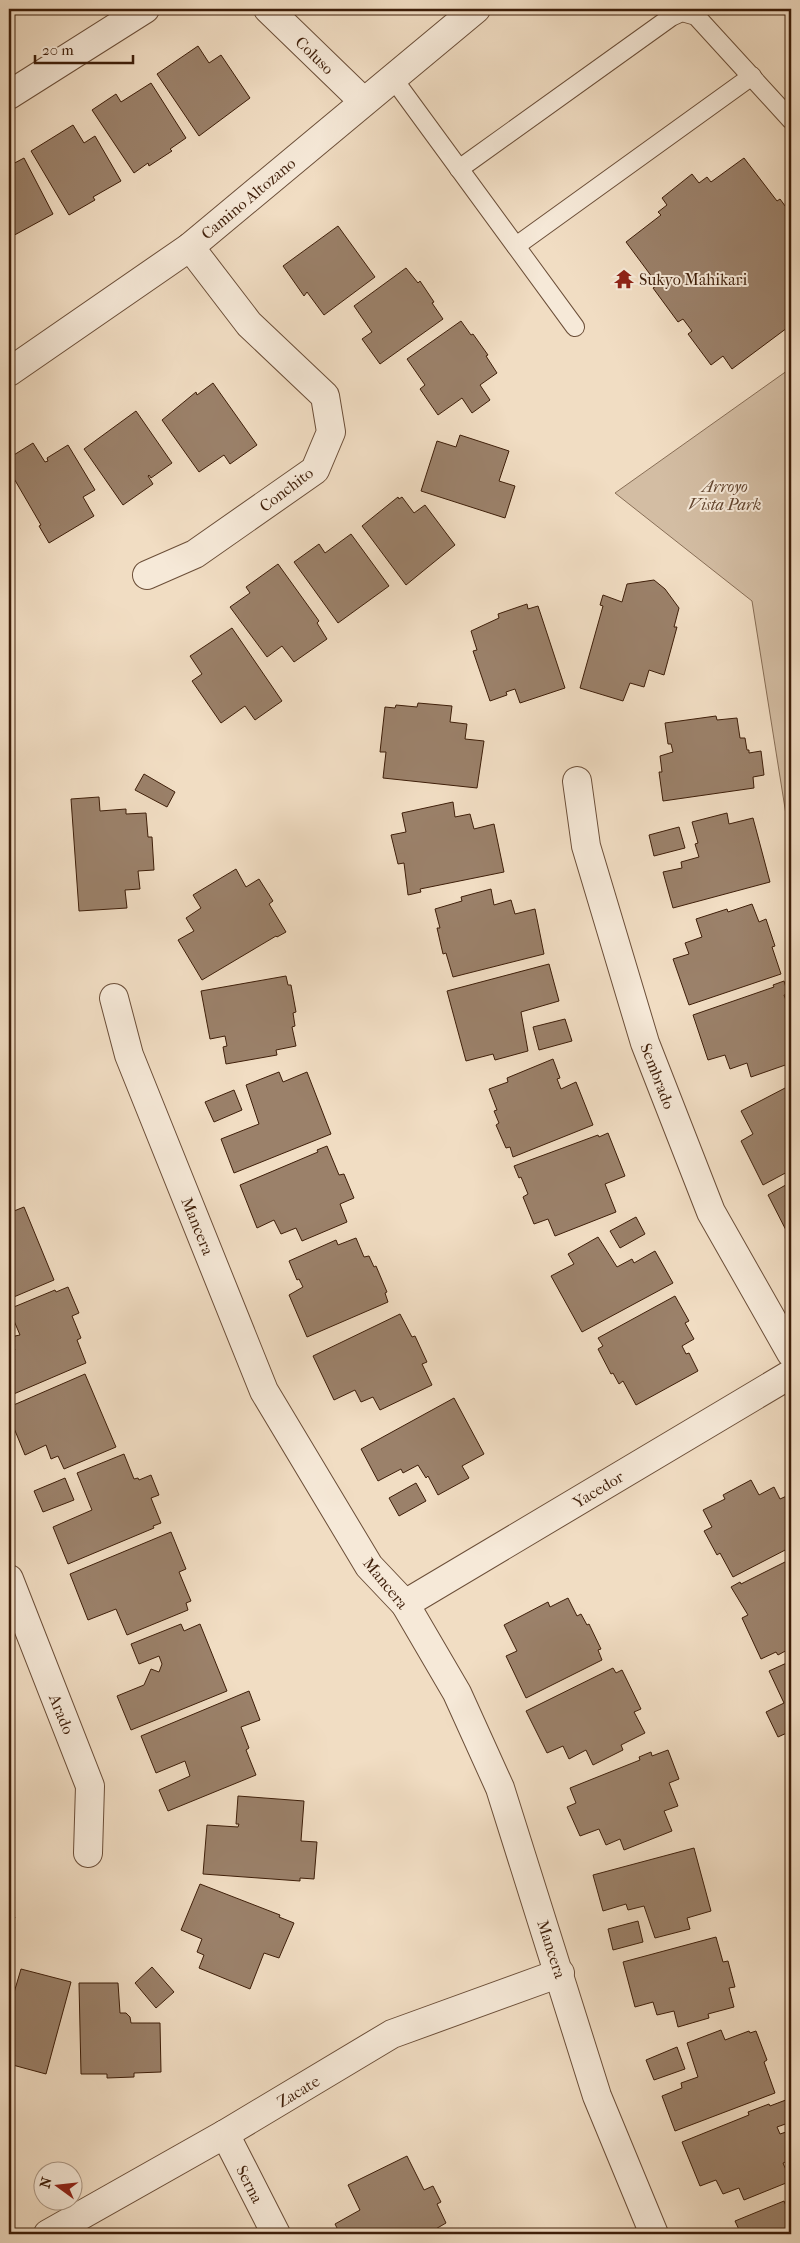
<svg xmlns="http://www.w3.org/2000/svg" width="800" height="2243" viewBox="0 0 800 2243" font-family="'IM FELL French Canon',serif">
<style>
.green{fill:#d3bda3;stroke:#886e56}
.building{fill:#9b816a;stroke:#3e1e09}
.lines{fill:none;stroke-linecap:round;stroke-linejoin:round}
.service-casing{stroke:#6b4e38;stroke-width:20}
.minor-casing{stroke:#6b4e38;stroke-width:30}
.service{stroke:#f6e9d8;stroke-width:18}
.minor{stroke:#f6e9d8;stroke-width:28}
.labels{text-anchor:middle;stroke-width:4;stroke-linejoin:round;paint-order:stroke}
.street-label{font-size:16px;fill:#3e1e09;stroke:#f6e9d8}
.poi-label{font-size:16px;fill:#3e1e09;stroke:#f6e9d8;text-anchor:start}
.park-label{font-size:16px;font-style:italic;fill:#634630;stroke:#f6e9d8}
</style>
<rect width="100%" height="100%" fill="#f1ddc3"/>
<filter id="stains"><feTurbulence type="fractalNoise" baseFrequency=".004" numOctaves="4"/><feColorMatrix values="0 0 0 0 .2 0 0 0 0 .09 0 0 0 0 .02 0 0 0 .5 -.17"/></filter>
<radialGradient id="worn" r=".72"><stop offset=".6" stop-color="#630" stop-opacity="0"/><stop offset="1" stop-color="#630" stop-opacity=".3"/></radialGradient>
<path class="green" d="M791 368V846L752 601 615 493Z"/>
<g class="building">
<path d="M9 9H19L9 17Z"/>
<path d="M198 46 209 63 221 55 250 98 199 136 157 74Z"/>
<path d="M151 83 186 138 170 149 172 151 149 166 148 163 134 173 92 110 116 94 121 102Z"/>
<path d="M73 125 84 143 95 136 121 181 93 197 95 200 69 215 31 151Z"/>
<path d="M24 158 53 214 9 238V166Z"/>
<path d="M744 158 777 201 780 199 791 214V325L732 369 723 356 711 365 688 334 692 331 683 319 678 322 653 288 658 285 626 242 661 215 658 212 667 205 662 198 692 174 699 183 707 177 711 182Z"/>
<path d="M338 226 375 277 324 315 307 292 304 296 283 266Z"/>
<path d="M406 268 418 283 420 281 434 302 432 303 443 319 380 364 362 339 372 332 354 306Z"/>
<path d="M461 321 471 335 473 334 488 355 486 356 497 373 480 385 490 400 472 413 462 398 438 415 420 389 425 385 407 359Z"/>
<path d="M213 383 257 445 230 464 224 455 199 472 162 420 196 392 197 395Z"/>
<path d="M136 411 172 463 151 478 149 475 148 476 153 484 123 505 84 449Z"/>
<path d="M460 435 509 451 499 481 515 486 505 518 421 491 437 441 456 447Z"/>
<path d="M33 443 45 462 48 461 47 458 68 445 95 490 83 497 94 516 49 543 39 526 41 525 9 470V458Z"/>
<path d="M398 497 399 499 402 497 414 513 425 505 455 545 406 585 362 526Z"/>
<path d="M351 534 389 586 338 623 294 562 319 544 325 553Z"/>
<path d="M278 564 319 621 317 623 327 639 294 662 282 646 267 657 230 607 250 593 246 587Z"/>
<path d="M654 580 665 589 679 608 674 627H677L664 675 649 670 644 687 630 683 623 701 580 688 603 606 600 605 603 595 622 602 627 584Z"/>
<path d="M527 604 528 609 538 606 565 688 520 703 515 689 506 692 507 695 490 701 473 651 477 650 471 631 499 618 498 614Z"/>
<path d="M232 628 282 701 255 720 245 706 221 723 192 681 202 674 190 656Z"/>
<path d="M418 703 452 706 450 722 467 724 465 739 484 741 477 788 383 778 386 752H380L385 707 395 708 396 705 417 707Z"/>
<path d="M716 716 717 720 737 718 740 738H745L747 750H749V753L761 751 764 775 753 777 754 788 663 801 659 772H662L660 756 673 752 671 744H668L665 723Z"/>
<path d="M144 774 175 792 167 807 135 790Z"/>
<path d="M99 797 100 811 126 809V814L146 813 148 837H152L154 870 138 871 140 889 125 890 127 908 79 911 71 799Z"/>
<path d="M453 802 455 817 470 814 474 829 494 824 504 872 420 889 421 892 408 895 404 863 398 864 391 835 406 832 402 813Z"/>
<path d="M727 813 729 824 753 818 770 882 673 908 663 872 682 868 681 862 699 857 695 844 698 843 692 822Z"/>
<path d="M679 827 685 848 654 856 649 835Z"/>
<path d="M236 869 246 887 259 879 273 901 269 904 286 932 277 937 276 936 202 980 178 940 194 931 186 918 201 908 193 895Z"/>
<path d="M491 889 494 905 511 900 515 914 535 909 544 954 453 977 446 953 443 954 437 928H440L435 909 462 901 461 897Z"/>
<path d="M752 904 759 922 766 919 775 946 772 947 781 974 689 1005 673 959 689 954 685 943 702 937 696 919 727 909 728 912Z"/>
<path d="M549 964 559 1001 521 1012 528 1051 495 1060 493 1054 466 1061 447 991Z"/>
<path d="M286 976 288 985H291L296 1012 293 1013 295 1026 292 1027 296 1046 276 1050 277 1055 226 1064 223 1047 227 1046 225 1036 210 1039 201 991Z"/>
<path d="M784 981 788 994 784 995 791 1013V1063L751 1077 747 1063 730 1069 725 1055 708 1060 693 1015 774 987 773 985Z"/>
<path d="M565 1019 572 1041 539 1050 533 1027Z"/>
<path d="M553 1059 560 1078 557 1079 561 1089 576 1082 593 1125 513 1157 510 1147 506 1148 496 1125 499 1123 494 1111 497 1110 489 1089 508 1082 507 1078Z"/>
<path d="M279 1072 283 1082 307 1072 331 1134 234 1173 221 1139 259 1124 246 1085Z"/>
<path d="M787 1087 789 1091 791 1090V1170L763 1185 741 1141 753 1134 741 1111Z"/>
<path d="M234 1090 242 1110 214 1122 205 1102Z"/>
<path d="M608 1133 625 1176 605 1184 616 1212 555 1236 548 1219 534 1224 523 1197 528 1194 521 1177 519 1178 514 1166 598 1135 599 1137Z"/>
<path d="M327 1146 339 1175 344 1174 354 1198 340 1204 347 1222 302 1241 296 1228 281 1234 274 1220 257 1228 240 1185 318 1152 317 1150Z"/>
<path d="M9 1178 14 1189 9 1192Z"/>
<path d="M791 1182V1235L789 1236 768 1195Z"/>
<path d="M24 1207 54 1280 9 1299V1213Z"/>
<path d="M636 1217 645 1234 620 1248 610 1231Z"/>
<path d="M598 1237 617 1267 632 1259 634 1263 655 1251 673 1283 582 1332 551 1276 574 1264 568 1254Z"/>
<path d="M356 1238 364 1257 369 1256 374 1267 376 1266 387 1292 385 1293 388 1302 307 1337 289 1295 303 1287 299 1279 297 1280 289 1261 336 1240 338 1245Z"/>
<path d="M68 1287 79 1313 72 1316 81 1338 77 1340 86 1363 9 1396V1352L15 1350 12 1343 15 1336 20 1335 9 1309 55 1290 56 1292Z"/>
<path d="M675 1296 689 1321 685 1323 694 1339 682 1346 686 1354 689 1353 698 1371 636 1405 623 1381 619 1384 613 1373 611 1374 598 1349 603 1346 598 1338Z"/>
<path d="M400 1314 412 1337 415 1336 427 1362 422 1364 432 1385 380 1410 373 1397 361 1402 355 1390 334 1400 313 1356Z"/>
<path d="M85 1374 116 1447 64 1469 58 1456 51 1459 46 1445 25 1455 9 1416V1407Z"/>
<path d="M454 1398 484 1454 462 1466 469 1478 438 1495 428 1476 426 1478 418 1465 403 1473 401 1469 378 1481 361 1449Z"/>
<path d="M124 1454 134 1479 138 1478 139 1480 151 1475 159 1495 151 1498 161 1523 153 1526 154 1528 68 1564 53 1527 92 1510 77 1473Z"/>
<path d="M65 1478 74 1500 43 1512 34 1491Z"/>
<path d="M751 1480 759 1495 774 1487 780 1499 791 1494V1547L733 1577 720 1553 717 1555 704 1531 712 1527 703 1510 725 1499 723 1495Z"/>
<path d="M416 1483 426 1501 399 1516 389 1498Z"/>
<path d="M171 1532 186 1569 179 1572 191 1601 186 1603 188 1610 127 1635 116 1609 88 1620 70 1574Z"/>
<path d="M791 1559V1648L778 1655 776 1652 761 1659 742 1618 748 1615 731 1587 740 1582 741 1584Z"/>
<path d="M568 1598 577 1616 581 1614 587 1625 589 1624 601 1649 598 1650 602 1660 526 1698 506 1656 517 1651 504 1625 548 1602 550 1607Z"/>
<path d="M181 1624 184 1631 200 1624 227 1691 131 1730 117 1696 144 1685 151 1669 159 1672 162 1664 159 1656 139 1664 131 1644Z"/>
<path d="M791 1661V1731L778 1737 766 1712 784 1703 769 1671Z"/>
<path d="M613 1668 616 1673 622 1670 641 1709 634 1712 645 1733 621 1745 623 1750 593 1765 586 1750 569 1759 563 1746 547 1753 526 1711Z"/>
<path d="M249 1691 260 1720 241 1727 249 1748 246 1750 256 1775 168 1811 159 1790 190 1776 185 1761 156 1773 141 1736Z"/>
<path d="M668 1750 679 1779 669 1783 678 1806 664 1811 672 1831 624 1850 620 1839 606 1845 599 1829 580 1836 567 1807 576 1803 570 1788 640 1760 639 1757 651 1752 652 1756Z"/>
<path d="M238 1796 304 1801 301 1841 317 1842 314 1879 300 1878V1881L203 1874 207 1825 238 1827 239 1824H236Z"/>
<path d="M694 1848 711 1911 687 1918 690 1929 655 1938 644 1906 628 1910 626 1904 603 1911 593 1875Z"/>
<path d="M200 1884 280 1915 279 1917 294 1923 279 1958 264 1953 250 1989 199 1968 204 1955 197 1952 202 1939 181 1930Z"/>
<path d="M9 1903 15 1918 9 1920Z"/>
<path d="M638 1921 643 1942 613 1950 608 1929Z"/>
<path d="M716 1937 723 1962 728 1961 735 1987 729 1988 734 2007 708 2014 709 2018 678 2027 674 2011 657 2015 653 2002 635 2007 623 1962Z"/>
<path d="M152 1967 174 1992 156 2008 135 1983Z"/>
<path d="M21 1969 71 1982 46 2074 9 2064V1994L13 1996Z"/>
<path d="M79 1983H118L120 2013H126L130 2017 131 2023H160L161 2072 134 2073V2077L107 2078V2074H81Z"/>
<path d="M721 2030 725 2040 749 2031 750 2033 756 2031 767 2060 764 2062 775 2093 675 2131 662 2096 682 2088 681 2083 698 2077 687 2043Z"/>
<path d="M677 2047 685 2069 654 2080 646 2060Z"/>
<path d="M791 2098V2122L777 2127 780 2134 786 2132 791 2144V2160L783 2163 791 2181 744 2200 739 2188 723 2194 716 2180 700 2186 682 2142 749 2115 748 2112 769 2104 770 2106Z"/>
<path d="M407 2156 424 2190 433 2186 441 2202 437 2204 446 2223 427 2234H340L335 2224 360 2210 348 2185Z"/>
<path d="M784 2201 786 2206 791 2204V2234H741L735 2221Z"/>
</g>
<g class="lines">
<defs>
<g id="service">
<path d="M392 77 575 327"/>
<path d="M459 169 671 17 682 12 696 16 791 120"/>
<path d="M516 246 752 76"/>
</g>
<g id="minor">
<path d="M268 9 363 101"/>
<path d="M9 95 145 9"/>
<path d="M9 372 190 247 476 9"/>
<path d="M147 575 195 554 315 470 331 432 325 396 249 324 190 247"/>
<path d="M577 781 586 846 645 1043 711 1212 791 1353"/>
<path d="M114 998 129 1055 264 1391 369 1566 405 1604 457 1693 500 1788 597 2096 654 2234"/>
<path d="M9 1579 90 1786 88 1853"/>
<path d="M405 1604 791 1374"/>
<path d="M225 2134 276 2234"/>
<path d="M48 2234 225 2134 392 2034 560 1973"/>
</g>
</defs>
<use href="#service" class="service-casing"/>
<use href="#minor" class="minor-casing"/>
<use href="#service" class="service"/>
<use href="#minor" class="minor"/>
</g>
<defs>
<symbol id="temple-bare" viewBox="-9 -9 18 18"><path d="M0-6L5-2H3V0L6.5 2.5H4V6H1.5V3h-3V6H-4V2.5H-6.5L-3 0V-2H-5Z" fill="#8f2418" stroke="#f6e9d8" stroke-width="2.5" paint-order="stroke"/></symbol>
</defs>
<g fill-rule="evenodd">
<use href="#temple-bare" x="610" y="265" width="28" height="28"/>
</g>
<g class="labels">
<g class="street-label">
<text transform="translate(315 55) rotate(44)" y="6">Coluso</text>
<text transform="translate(248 198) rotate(-40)" y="6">Camino Altozano</text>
<text transform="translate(286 489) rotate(-37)" y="6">Conchito</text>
<text transform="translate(658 1076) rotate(69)" y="6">Sembrado</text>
<text transform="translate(198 1226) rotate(68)" y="6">Mancera</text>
<text transform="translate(598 1489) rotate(-31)" y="6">Yacedor</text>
<text transform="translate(386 1583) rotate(51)" y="6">Mancera</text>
<text transform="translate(62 1714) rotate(68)" y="6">Arado</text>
<text transform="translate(552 1949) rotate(72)" y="6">Mancera</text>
<text transform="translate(298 2091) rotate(-31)" y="6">Zacate</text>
<text transform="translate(250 2184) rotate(63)" y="6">Serna</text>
</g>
<g class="poi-label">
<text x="639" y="285">Sukyo Mahikari</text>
</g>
<g class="park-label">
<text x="725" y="492">Arroyo<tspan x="725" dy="18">Vista Park</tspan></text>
</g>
</g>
<rect width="800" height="2243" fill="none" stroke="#f1ddc3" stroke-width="30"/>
<rect x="10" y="10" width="780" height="2223" fill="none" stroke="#3e1e09" stroke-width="2.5"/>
<rect x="15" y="15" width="770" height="2213" fill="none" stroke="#3e1e09"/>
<g transform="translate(58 2186) rotate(285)"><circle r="24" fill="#f6e9d8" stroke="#ac9885"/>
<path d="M0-4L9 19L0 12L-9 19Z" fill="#8f2418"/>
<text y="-8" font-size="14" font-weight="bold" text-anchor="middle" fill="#3e1e09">N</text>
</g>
<path d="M35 55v8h98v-8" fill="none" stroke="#3e1e09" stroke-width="2.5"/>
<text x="42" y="55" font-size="15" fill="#3e1e09" stroke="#f6e9d8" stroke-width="4" paint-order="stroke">20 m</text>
<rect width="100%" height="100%" filter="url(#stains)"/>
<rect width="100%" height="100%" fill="url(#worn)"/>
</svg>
